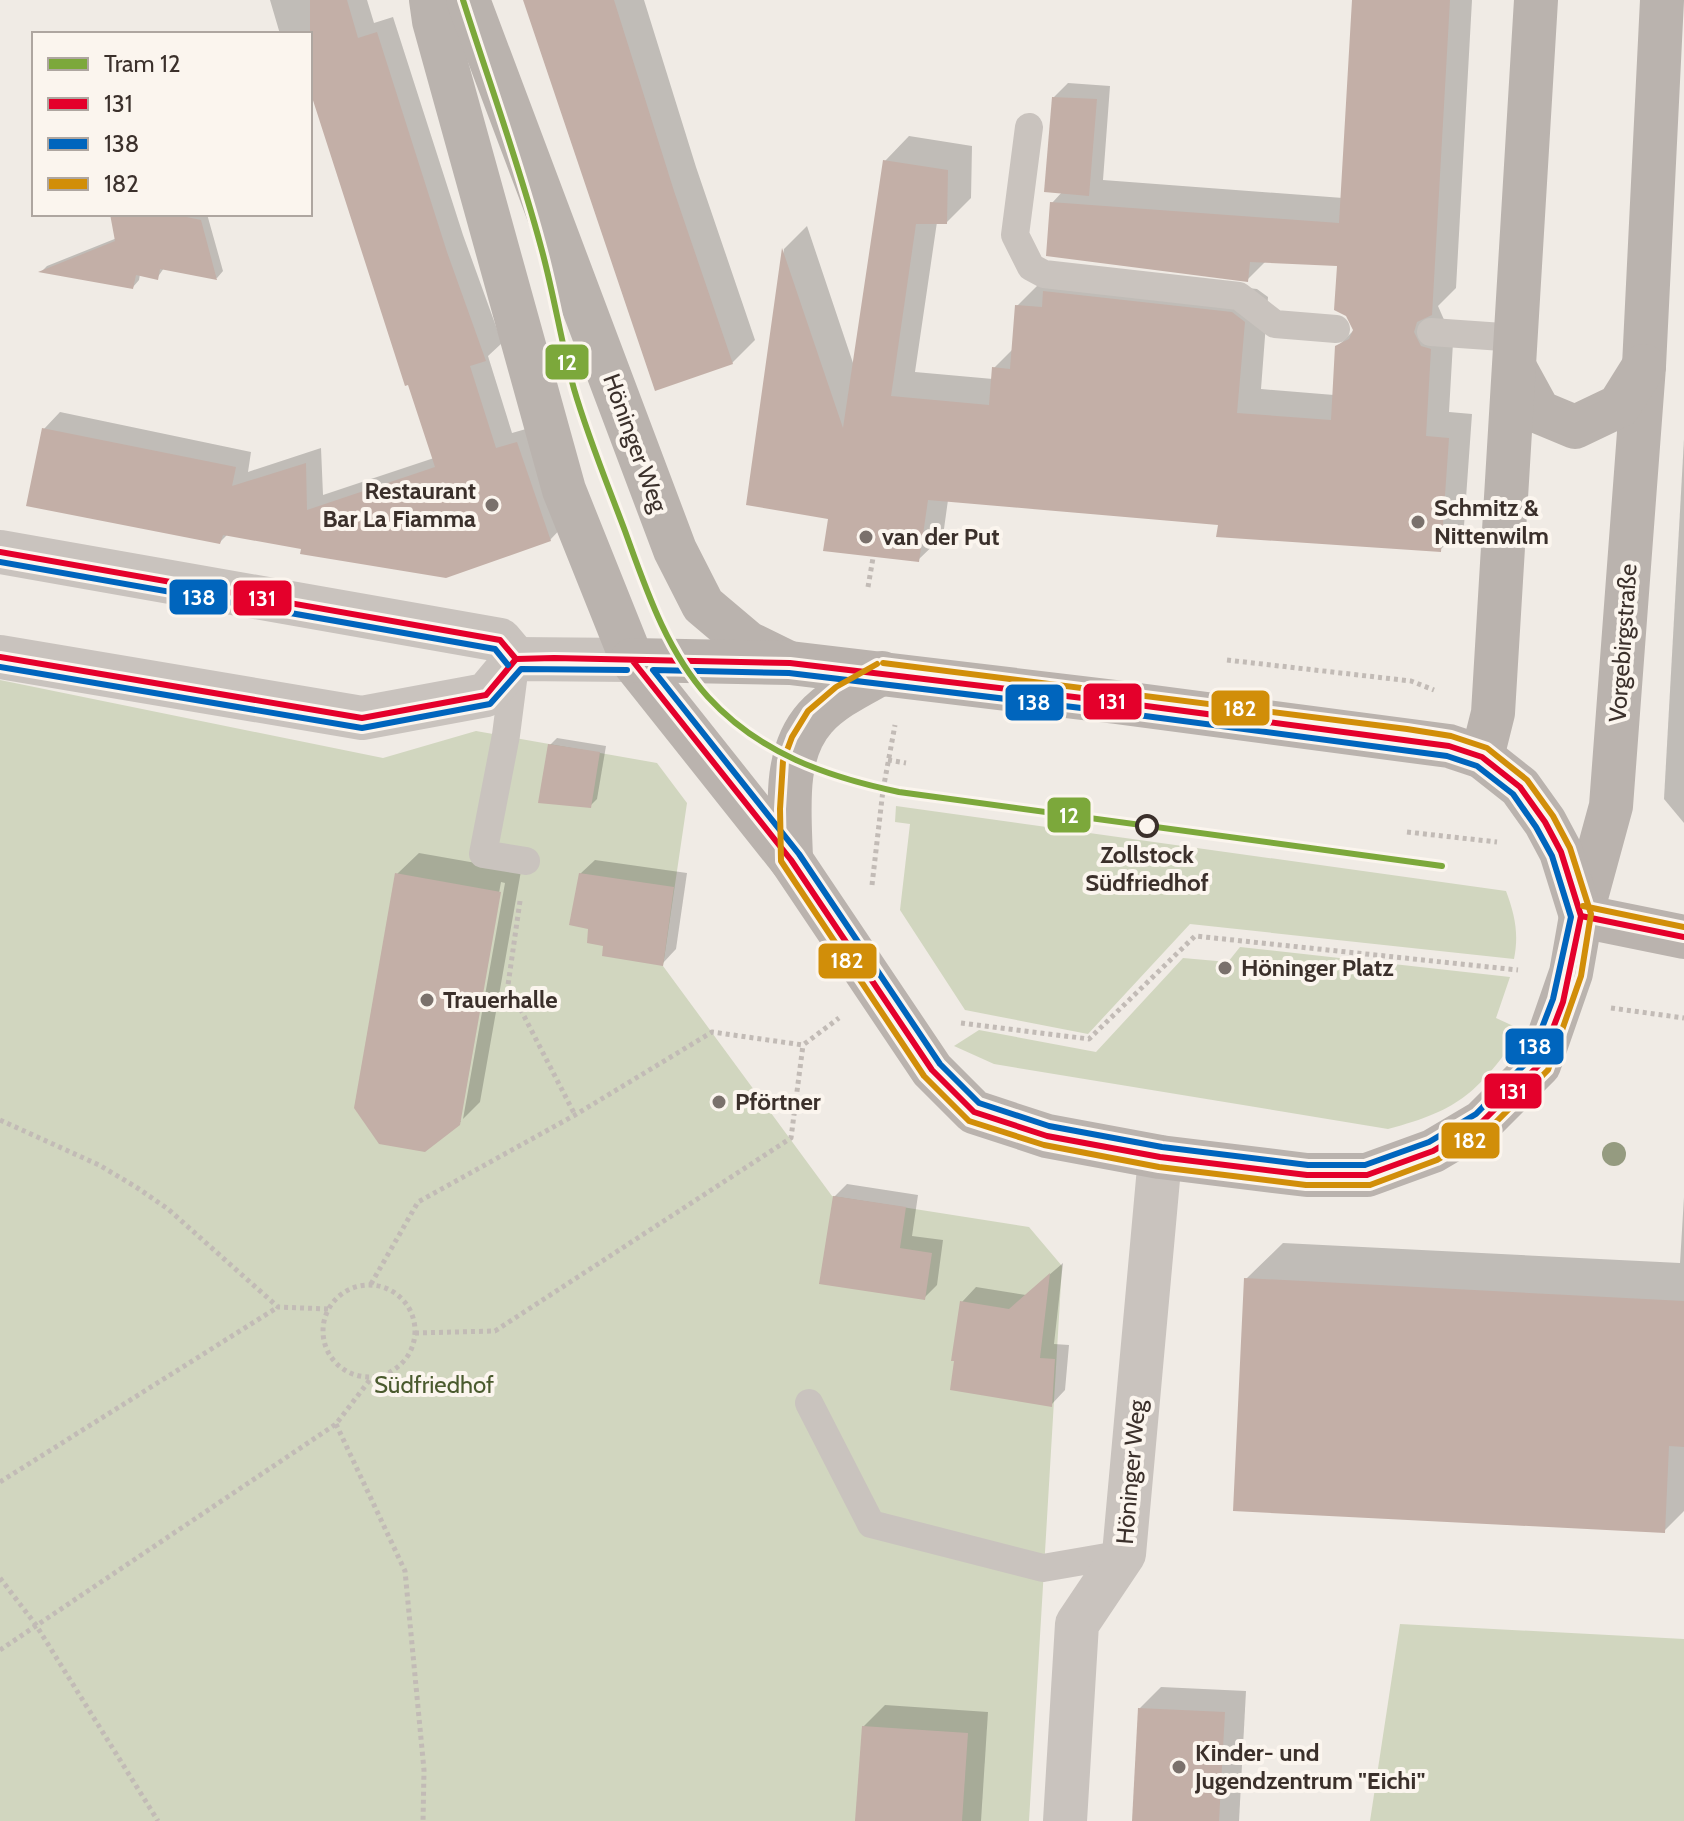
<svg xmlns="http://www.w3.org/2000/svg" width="1684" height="1821" viewBox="0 0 1684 1821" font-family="Cabin,sans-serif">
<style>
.green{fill:#d1d6bf}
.shadow{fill:#0003}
.building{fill:#c3afa7}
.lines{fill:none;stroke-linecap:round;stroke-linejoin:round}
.path{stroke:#c2bbb6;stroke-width:5;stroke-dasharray:4 4;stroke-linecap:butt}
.lane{stroke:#c9c3be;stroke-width:28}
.street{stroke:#c9c3be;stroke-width:44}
.secondary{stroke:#bab3ae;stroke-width:44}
.bus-1-casing{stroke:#fbf5ee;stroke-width:12}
.bus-2-casing{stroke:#fbf5ee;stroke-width:12}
.bus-3-casing{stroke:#fbf5ee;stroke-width:12}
.bus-1{stroke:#e4002b;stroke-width:6}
.bus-2{stroke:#0065bd;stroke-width:6}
.bus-3{stroke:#d18e09;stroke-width:6}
.tram-1-casing{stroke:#fbf5ee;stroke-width:12}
.tram-1{stroke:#7ca83b;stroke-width:6}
.tree{fill:#959b80}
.poi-dot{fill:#7a716c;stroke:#fbf5ee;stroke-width:3}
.stop-dot{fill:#fbf5ee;stroke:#3b302b;stroke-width:4}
.labels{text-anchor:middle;stroke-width:8;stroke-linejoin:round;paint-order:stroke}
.street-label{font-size:24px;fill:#3b302b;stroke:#fbf5ee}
.poi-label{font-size:24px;font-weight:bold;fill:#3b302b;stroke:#fbf5ee;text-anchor:start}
.stop-label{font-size:24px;font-weight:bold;fill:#3b302b;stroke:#fbf5ee}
.park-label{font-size:24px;fill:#4a5a2e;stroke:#fbf5ee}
.line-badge{stroke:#fbf5ee;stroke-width:3}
.badge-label{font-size:22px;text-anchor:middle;font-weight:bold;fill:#fff}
</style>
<rect width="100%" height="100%" fill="#f0ebe5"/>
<g class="green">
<path d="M0 680 383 758 476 731 657 763 687 803 663 966 832 1196 1029 1227 1062 1266 1029 1821H0Z"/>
<path d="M896 806 1506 891C1515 915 1519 934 1514 959L1190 924 1088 1034 965 1010 900 910 910 824 895 822Z"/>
<path d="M1240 947 1510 977 1496 1018 1522 1030C1479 1091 1461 1110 1388 1129L994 1064 954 1046 979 1030 1096 1052 1183 958 1228 962Z"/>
<path d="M1400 1624 1684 1639V1821H1370Z"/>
</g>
<g class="shadow">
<path d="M270 0H367L374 23 393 17 463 235 502 343 488 356 512 433 533 427 566 523 550 540 303 548 228 534 220 542 44 429 60 412 251 452 248 472 321 448 323 495 434 458 310 84V34H280Z"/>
<path d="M525 0H644L696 167 755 340 732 363 656 388Z"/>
<path d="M1354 0H1472L1456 288 1438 306 1445 322 1454 325 1449 412 1472 414 1464 526 1440 550 1220 523 948 500 943 536 918 560 830 517 748 503 784 249 807 226 854 366 885 161 909 136 972 146 971 198 947 222H937L915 372 993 379 994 368 1014 348 1017 306 1042 281 1069 267 1257 289 1268 297 1261 389 1334 395 1337 347 1355 329 1339 264 1266 261 1247 280 1052 203 1063 191 1054 97 1068 83 1110 86 1103 180 1343 198Z"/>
<path d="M115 214H207L223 271 217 278 164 268 157 278 140 274 139 280 133 287 42 271 47 266 117 238Z"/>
<path d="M1684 439V823L1664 799Z"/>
<path d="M557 738 606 746 597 799 590 806 550 745Z"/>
<path d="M419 853 521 871 480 1102 463 1119 505 883 501 882 458 1121H461L458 1124 397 874Z"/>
<path d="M595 860 687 873 676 949 662 964 605 944 580 874Z"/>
<path d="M847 1184 918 1195 912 1236 943 1240 937 1285 924 1298 834 1197Z"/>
<path d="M1684 1197V1511L1664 1531 1246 1279 1283 1243 1680 1263Z"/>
<path d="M1063 1263 1054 1344 1069 1345 1065 1390 1051 1405 962 1302 976 1287 1026 1295Z"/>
<path d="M1161 1687 1246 1691 1239 1821H1134L1140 1708Z"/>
<path d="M885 1705 988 1712 981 1821H857L863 1727Z"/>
</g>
<g class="building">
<path d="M310 0H347L358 38 377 32 447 252 486 361 470 366 496 448 517 442 551 541 446 578 300 554 301 549 223 535 220 544 26 506 42 428 236 467 232 486 306 463 307 510 435 467 408 385 405 386 310 91Z"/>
<path d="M523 0H614L674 191 733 364 655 391Z"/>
<path d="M1352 0H1450L1432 315 1417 322 1414 332 1421 346 1431 349 1426 436 1449 438 1441 552 1216 537 1218 525 928 500 919 562 823 551 828 519 746 505 782 248 843 428 883 160 948 170 947 224H916L891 396 989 405 992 367 1010 369 1015 305 1042 307 1043 291 1232 312 1245 322 1237 413 1331 420 1335 346 1349 339 1353 330 1346 316 1334 310 1337 266 1250 262 1248 282 1046 256 1050 202 1339 223Z"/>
<path d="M1052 97 1097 99 1089 196 1044 192Z"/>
<path d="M110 214H172L201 220 217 280 160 269 158 280 136 275 133 289 38 272 115 241Z"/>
<path d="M548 744 600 752 591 808 538 803Z"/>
<path d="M395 873 501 892 460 1125 425 1152 379 1144 354 1108Z"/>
<path d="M579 873 674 887 663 966 602 956 603 946 587 943 588 929 569 925Z"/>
<path d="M833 1196 906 1207 900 1248 932 1253 925 1300 819 1284Z"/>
<path d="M1050 1273 1040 1358 1055 1359 1052 1407 950 1390 954 1361H951L960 1301 1009 1309Z"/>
<path d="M1244 1278 1684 1301V1447L1669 1446 1665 1533 1233 1511Z"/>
<path d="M1138 1708 1225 1712 1219 1821H1132Z"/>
<path d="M862 1726 968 1733 962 1821H855Z"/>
</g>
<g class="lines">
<g class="path">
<path d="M868 587 873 558"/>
<path d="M1227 660 1411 681 1434 690"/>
<path d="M888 760 906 763"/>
<path d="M1407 832 1497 842"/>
<path d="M872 885 883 790 895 725"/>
<path d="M520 901 508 985 575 1115"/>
<path d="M1611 1008 1684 1018"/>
<path d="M961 1023 1089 1039 1195 936 1518 970"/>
<path d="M0 1120 99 1165 136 1187 168 1209 278 1307 328 1309"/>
<path d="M371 1284 418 1202 575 1115 712 1032 803 1045 839 1018"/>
<circle cx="369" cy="1331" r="46"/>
<path d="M415 1333 495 1331 791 1138 803 1045"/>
<path d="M336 1424 405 1571 424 1770 423 1821"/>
<path d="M0 1482 278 1307"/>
<path d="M0 1578 36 1625 158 1821"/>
<path d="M0 1650 336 1424 372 1377"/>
</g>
<g class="lane">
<path d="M1029 127 1015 235 1031 267 1044 274 1239 296 1275 324 1336 329"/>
<path d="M1431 332 1517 338"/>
<path d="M515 665 506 735 483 854 526 861"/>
<path d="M809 1403 871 1524 1043 1568 1124 1554"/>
</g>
<g class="street">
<path d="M0 552 500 640 516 659"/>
<path d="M0 657 362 718 486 695 516 659 632 660"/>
<path d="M1065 1821 1077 1624 1124 1554 1160 1157"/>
</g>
<g class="secondary">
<path d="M431 0 434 21 564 490 632 660 791 860 932 1070 974 1112 1047 1136 1160 1157 1307 1175H1367L1433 1151 1482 1122 1539 1065 1571 973 1581 916 1611 806 1644 366 1662 0"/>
<path d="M468 0 675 550 703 605 748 643 787 662"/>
<path d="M1516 370 1539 412 1575 427 1619 406 1644 366"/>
<path d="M632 660 790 663 1116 702 1449 746 1482 757 1520 787 1545 822 1561 852 1581 916"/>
<path d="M1482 757 1493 713 1536 0"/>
<path d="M791 860C790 814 782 755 815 718 833 698 859 686 882 673"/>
<path d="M1581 916 1684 937"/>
</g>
<defs>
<g id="bus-1">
<path d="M0 552 500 640 516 659"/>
<path d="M0 657 362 718 486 695 516 659 554 658 790 663 1116 702 1449 746 1482 757 1520 787 1545 822 1561 852 1581 916 1563 1002 1539 1065 1482 1122 1433 1151 1367 1175H1307L1160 1157 1047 1136 974 1112 932 1070 791 860 632 660"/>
<path d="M1581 916 1684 937"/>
</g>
<g id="bus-2">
<path d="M0 562 495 649 508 665"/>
<path d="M0 667 362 728 490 704 521 669 627 670"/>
<path d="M653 670 789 673 1115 712 1447 756 1477 766 1513 794 1536 827 1552 856 1571 917 1553 999 1530 1059 1476 1114 1429 1142 1365 1165H1308L1162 1147 1049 1126 979 1103 940 1064 799 854Z"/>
</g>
<g id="bus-3">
<path d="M877 664 836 687 808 711 792 737 783 761 780 809 781 861 924 1076 969 1121 1044 1145 1159 1167 1306 1185H1370L1437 1160 1488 1130 1548 1070 1581 976 1591 914 1570 848 1553 816 1527 780 1487 748 1451 736 1407 729 883 663"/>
<path d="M1583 906 1684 927"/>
</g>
</defs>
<use href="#bus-1" class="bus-1-casing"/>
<use href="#bus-2" class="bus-2-casing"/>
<use href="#bus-3" class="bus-3-casing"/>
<use href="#bus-1" class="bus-1"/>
<use href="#bus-2" class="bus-2"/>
<use href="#bus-3" class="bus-3"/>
<defs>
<path id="tram-1" d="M463 0C489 82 519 164 541 247 554 294 561 342 574 389 588 437 607 483 625 531 646 589 666 650 708 697 759 753 827 777 899 792L1442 866"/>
</defs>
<use href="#tram-1" class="tram-1-casing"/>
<use href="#tram-1" class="tram-1"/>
</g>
<circle class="tree" cx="1614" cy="1154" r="12"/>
<g class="poi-dot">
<circle cx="492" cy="505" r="8"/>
<circle cx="1418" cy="522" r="8"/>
<circle cx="866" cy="537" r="8"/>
<circle cx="1225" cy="968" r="8"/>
<circle cx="427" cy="1000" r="8"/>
<circle cx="719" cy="1102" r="8"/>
<circle cx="1179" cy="1767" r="8"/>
</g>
<circle class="stop-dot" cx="1147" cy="826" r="10"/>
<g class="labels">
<g class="street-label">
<text transform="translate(635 443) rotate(70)" y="8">Höninger Weg</text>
<text transform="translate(1623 643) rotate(-86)" y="8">Vorgebirgstraße</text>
<text transform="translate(1131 1472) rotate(-85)" y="8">Höninger Weg</text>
</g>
<g class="poi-label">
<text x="476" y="499" text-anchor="end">Restaurant<tspan x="476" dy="28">Bar La Fiamma</tspan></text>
<text x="1434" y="516">Schmitz &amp;<tspan x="1434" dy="28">Nittenwilm</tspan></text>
<text x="882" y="545">van der Put</text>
<text x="1241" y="976">Höninger Platz</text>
<text x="443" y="1008">Trauerhalle</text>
<text x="735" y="1110">Pförtner</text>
<text x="1195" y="1761">Kinder- und<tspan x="1195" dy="28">Jugendzentrum "Eichi"</tspan></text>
</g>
<g class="stop-label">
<text x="1147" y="863">Zollstock<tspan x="1147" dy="28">Südfriedhof</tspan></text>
</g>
<g class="park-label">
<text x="434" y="1393">Südfriedhof</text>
</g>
</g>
<g class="line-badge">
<rect x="544" y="343" width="46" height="38" rx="8" fill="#7ca83b"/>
<rect x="168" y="578" width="61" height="38" rx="8" fill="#0065bd"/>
<rect x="232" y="579" width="61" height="38" rx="8" fill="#e4002b"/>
<rect x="1082" y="682" width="61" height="39" rx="8" fill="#e4002b"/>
<rect x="1004" y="683" width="61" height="39" rx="8" fill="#0065bd"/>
<rect x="1210" y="689" width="61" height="38" rx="8" fill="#d18e09"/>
<rect x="1046" y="796" width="46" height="38" rx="8" fill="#7ca83b"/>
<rect x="817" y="942" width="61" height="38" rx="8" fill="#d18e09"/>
<rect x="1504" y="1027" width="61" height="39" rx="8" fill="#0065bd"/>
<rect x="1483" y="1072" width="60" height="38" rx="8" fill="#e4002b"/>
<rect x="1440" y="1121" width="61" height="39" rx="8" fill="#d18e09"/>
</g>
<g class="badge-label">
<text x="567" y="370">12</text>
<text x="199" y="605">138</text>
<text x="262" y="606">131</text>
<text x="1112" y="709">131</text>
<text x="1034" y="710">138</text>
<text x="1240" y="716">182</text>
<text x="1069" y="823">12</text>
<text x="847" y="968">182</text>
<text x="1535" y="1054">138</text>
<text x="1513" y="1099">131</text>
<text x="1470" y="1148">182</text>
</g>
<rect x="32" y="32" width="280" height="184" fill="#fbf5ee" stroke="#aea6a0" stroke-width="2"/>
<rect x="48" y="58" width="40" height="12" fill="#7ca83b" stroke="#aea6a0" stroke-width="2"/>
<text x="104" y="72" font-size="24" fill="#3b302b">Tram 12</text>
<rect x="48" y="98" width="40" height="12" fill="#e4002b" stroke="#aea6a0" stroke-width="2"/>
<text x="104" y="112" font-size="24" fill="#3b302b">131</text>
<rect x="48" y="138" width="40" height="12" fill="#0065bd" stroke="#aea6a0" stroke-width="2"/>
<text x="104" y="152" font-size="24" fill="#3b302b">138</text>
<rect x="48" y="178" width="40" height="12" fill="#d18e09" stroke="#aea6a0" stroke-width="2"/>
<text x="104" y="192" font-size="24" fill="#3b302b">182</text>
</svg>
